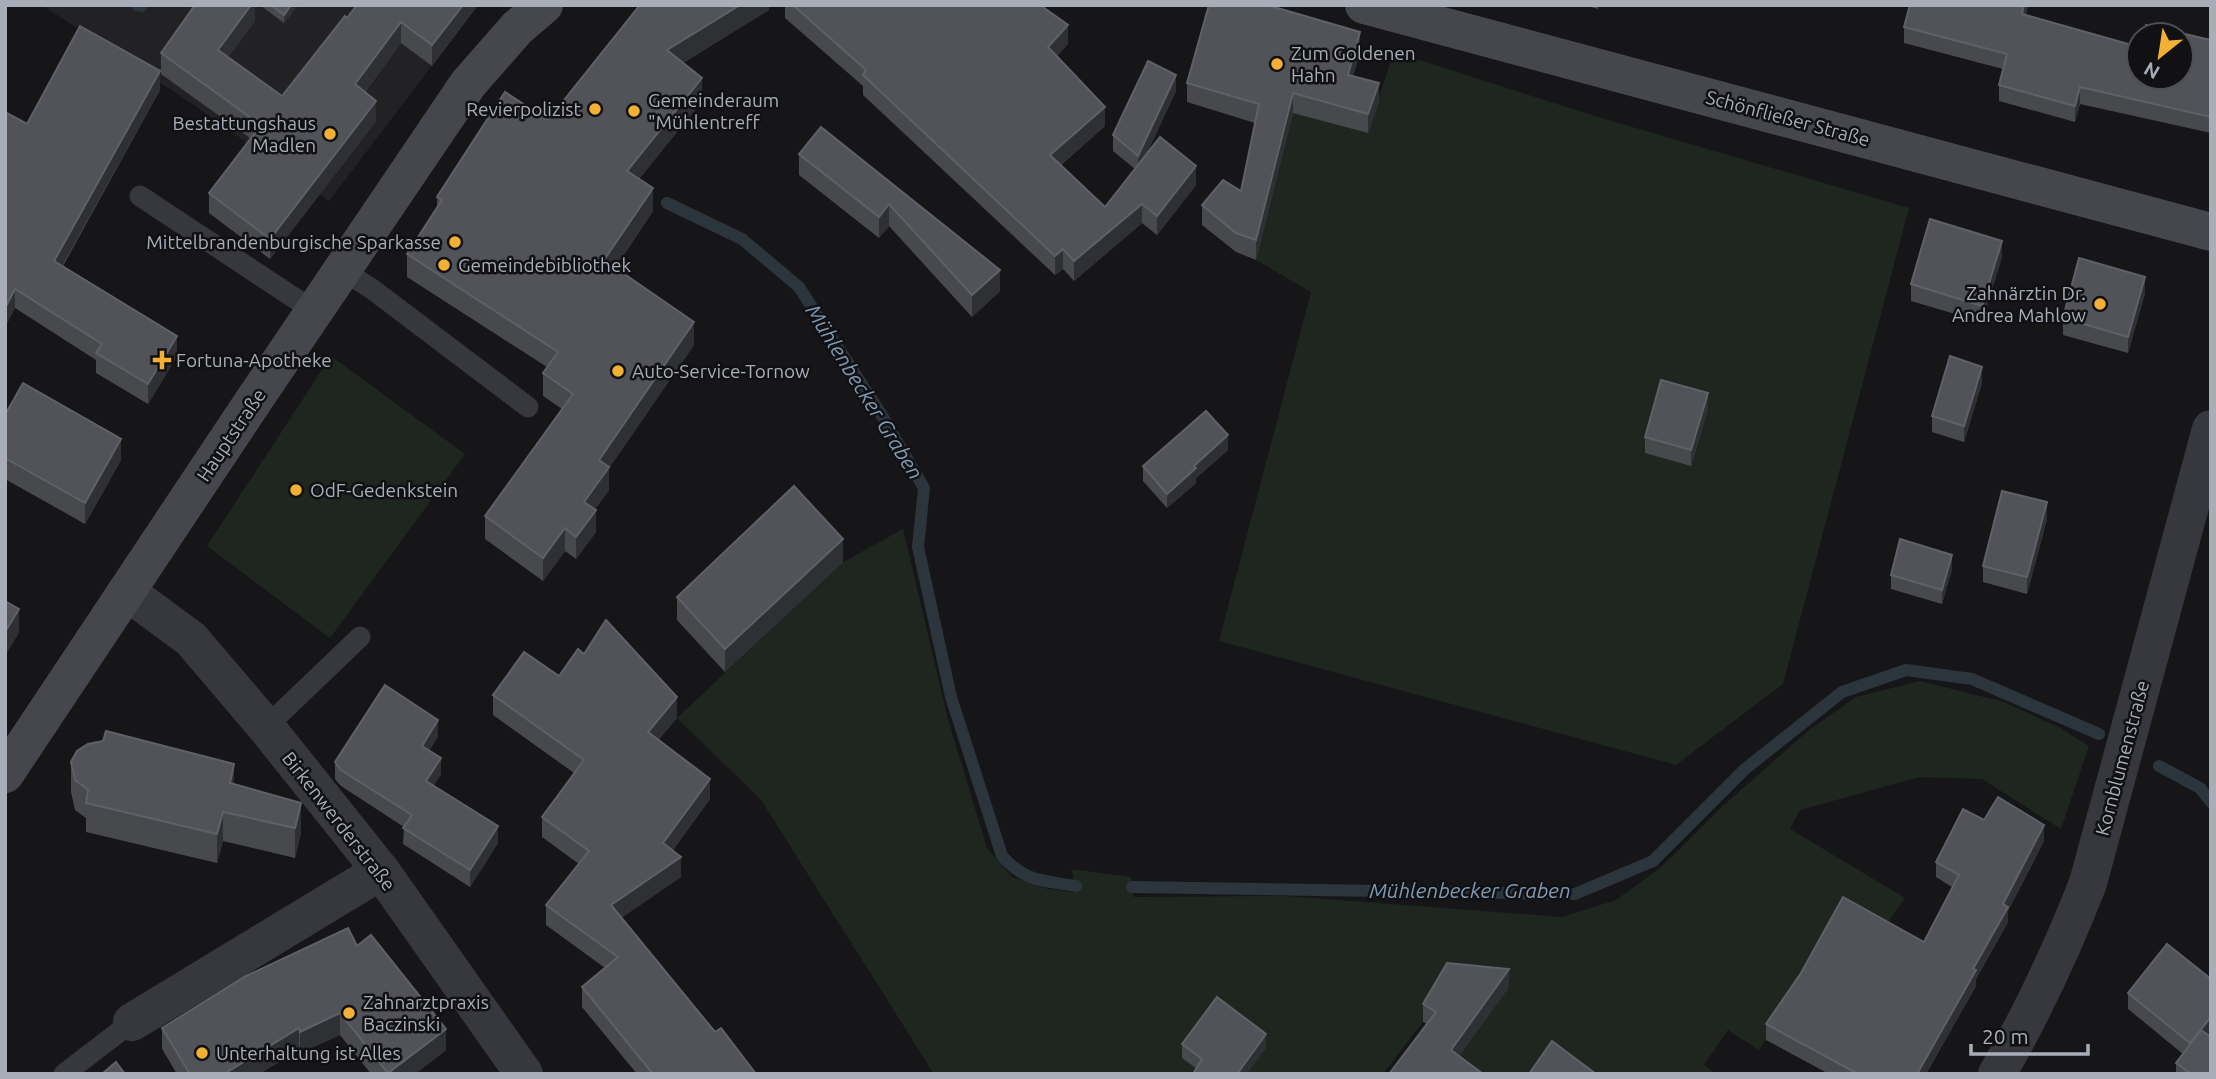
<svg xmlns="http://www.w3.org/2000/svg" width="2216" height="1079" viewBox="0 0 2216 1079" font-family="Ubuntu,sans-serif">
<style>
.built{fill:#222225}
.green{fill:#1e261f}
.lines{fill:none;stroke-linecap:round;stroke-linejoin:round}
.stream{stroke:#2c353c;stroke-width:12}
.service{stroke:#37383d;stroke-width:21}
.minor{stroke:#37383d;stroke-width:38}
.secondary{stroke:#45474d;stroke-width:38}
.wall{fill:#47494d}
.shaded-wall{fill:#2f3033}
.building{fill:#525359;stroke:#5f6168;stroke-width:2}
.poi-dot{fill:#f2b134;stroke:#111113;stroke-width:2.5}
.labels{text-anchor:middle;stroke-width:5;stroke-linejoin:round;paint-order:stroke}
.poi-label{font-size:19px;fill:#a8adb8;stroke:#111113;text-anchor:start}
.street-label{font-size:19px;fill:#a8adb8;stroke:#111113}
.water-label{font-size:21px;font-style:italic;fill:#7f9bb3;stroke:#111113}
</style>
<rect width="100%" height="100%" fill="#161618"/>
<path class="built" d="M42 5H478L329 201 191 103Z"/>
<g class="green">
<path d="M1394 52 1595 116 1909 208 1783 684 1676 765 1219 641 1311 292 1256 260 1294 108 1367 133Z"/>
<path d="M331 356 465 454 330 638 207 546Z"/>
<path d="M903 529 948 719 987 848 1012 877 1048 889 1075 892 1076 886 1071 869 1131 877 1134 897 1286 896 1562 917 1616 900 1660 868 1724 805 1809 730 1856 697 1920 681 2004 702 2060 728 2089 746 2061 829 1982 779 1920 777 1800 810 1790 829 1905 898 1880 934 1805 982 1759 1050 1728 1030 1704 1065 1716 1074H1459L1447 981 1423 1022 1383 1074H934L761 800 677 718 843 562Z"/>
</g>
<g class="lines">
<g class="stream">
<path d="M137 5 141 6"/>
<path d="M667 203 742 239 799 287 881 414 924 488 918 547 951 697 1002 856C1026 883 1043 880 1076 886"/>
<path d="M2159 766 2200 788 2211 802"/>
<path d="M1132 887 1575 894 1653 861 1745 769 1842 692 1906 670 1972 679 2099 734"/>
</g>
<g class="service">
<path d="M140 196 314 311"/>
<path d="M342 270 372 289 528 407"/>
<path d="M266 727 360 637"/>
<path d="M64 1074 132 1022"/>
</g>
<g class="minor">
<path d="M127 592 191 639 266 727 381 871 524 1074"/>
<path d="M132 1022 381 871"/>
<path d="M1997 1074C2034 1010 2061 952 2088 883L2211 429"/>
</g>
<g class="secondary">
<path d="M1364 5 2211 232"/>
<path d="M5 774 252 403 468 84 517 28 544 5"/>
</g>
</g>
<g class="wall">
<path d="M255 5V21L228 57 282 96 347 18 478 5 432 66 401 43 365 92 376 121 270 259 209 213V193L250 138 161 74V53Z"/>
<path d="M260 5H298L284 23Z"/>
<path d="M769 5V10L683 63 702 101 639 179 653 211 615 268 694 345 609 468V490L595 509 596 532 576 559 565 551 543 581 485 539V516L562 409 543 396V373L547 367 407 277V254L437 208V197L548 120Z"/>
<path d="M785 5H1040L1068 44 1057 56 1105 126 1061 165 1105 207 1135 169 1113 151V135L1176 91 1147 153 1196 185 1157 235 1142 223 1074 281 1063 269 1055 275 863 95V86L785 18Z"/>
<path d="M1584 5H1599L1598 9Z"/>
<path d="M1910 5H2028L2026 15 2139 77 2211 40V133L2080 104 2075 122 1999 101V85L2003 69 1904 43V27Z"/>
<path d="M1360 52 1353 76 1379 102 1368 133 1293 113 1256 260 1236 252 1202 225V205L1241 191 1255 123 1187 102V83Z"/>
<path d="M160 90 63 266 177 356 148 404 96 373V360L15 308 5 327V112L27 124Z"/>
<path d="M821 127 1000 291 972 317 889 226 879 238 799 175V154Z"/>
<path d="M2002 257 1982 322 1911 301V284Z"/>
<path d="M2145 293 2128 353 2063 335V318Z"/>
<path d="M1982 383 1964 442 1932 432V416Z"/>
<path d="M1708 409 1691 466 1645 453V437Z"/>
<path d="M5 415 121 460 85 524 5 479Z"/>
<path d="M1228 450 1196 478V483L1167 508 1143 481V466Z"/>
<path d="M2047 519 2027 594 1983 582V566Z"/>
<path d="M843 562 725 672 677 620V597Z"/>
<path d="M1952 569 1942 604 1891 589V575Z"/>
<path d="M559 676 677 718 658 740 710 799 673 850 681 877 621 918 715 1032 756 1074H637L582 1007V987L605 968 546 925V905L579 864 542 837V817L574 773 493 715V695Z"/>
<path d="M438 736 429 751 441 774 434 785 498 843 470 887 403 844 404 827 341 786 335 779V762Z"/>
<path d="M71 762 234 785 301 832 295 858 223 841 217 863 86 832V818L75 810 71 792Z"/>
<path d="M1984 820 2044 841 2008 911V922L1976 979V986L1926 1074H1829L1766 1040V1024L1924 942 1952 887 1936 877V862Z"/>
<path d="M357 946 446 1050 415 1074H371L340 1035 300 1053 299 1050 259 1074H177L162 1049V1028Z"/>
<path d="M1509 987 1459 1056 1389 1074 1427 1024 1423 1022V1004Z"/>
<path d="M2128 993 2209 1036 2211 1074H2176V1063L2183 1054 2128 1009Z"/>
<path d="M1182 1044 1266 1048 1196 1068 1182 1058Z"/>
</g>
<g class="shaded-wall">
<path d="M251 5H255V21L218 71V50Z"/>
<path d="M291 5H298L284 23V15Z"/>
<path d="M463 5H478L432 66V45Z"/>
<path d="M740 5H769V10L667 73V50Z"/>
<path d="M2024 5H2028L2022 30V14Z"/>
<path d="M401 22V43L355 105V84Z"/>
<path d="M1068 25V44L1048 66V47Z"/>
<path d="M1360 32V52L1348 94V75Z"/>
<path d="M160 71V90L54 280V261Z"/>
<path d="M1176 75V91L1138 172V156Z"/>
<path d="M702 78V101L627 194V171Z"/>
<path d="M1379 83V102L1368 133V114Z"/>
<path d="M2080 87V104L2075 122V106Z"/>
<path d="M1293 93V113L1256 260V240Z"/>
<path d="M376 101V121L270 259V239Z"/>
<path d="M1105 107V126L1050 174V155Z"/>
<path d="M1196 166V185L1157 235V216Z"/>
<path d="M653 188V211L604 283V260Z"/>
<path d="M889 204V226L879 238V217Z"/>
<path d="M1142 204V223L1074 281V261Z"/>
<path d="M2002 241V257L1982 322V306Z"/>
<path d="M1063 249V269L1055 275V256Z"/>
<path d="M1000 270V291L972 317V295Z"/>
<path d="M2145 277V293L2128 353V337Z"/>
<path d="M15 289V308L5 327V308Z"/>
<path d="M694 322V345L609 468V490L584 524V502L599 460Z"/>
<path d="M177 336V356L148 404V384Z"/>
<path d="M1982 367V383L1964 442V426Z"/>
<path d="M1708 393V409L1691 466V450Z"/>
<path d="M1228 435V450L1196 478V483L1167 508V494L1194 466Z"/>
<path d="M121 439V460L85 524V503Z"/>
<path d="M2047 502V519L2027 594V577Z"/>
<path d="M596 510V532L576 559V537Z"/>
<path d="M565 528V551L543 581V558Z"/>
<path d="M843 539V562L725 672V649Z"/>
<path d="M1952 555V569L1942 604V590Z"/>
<path d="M19 609V633L5 656V632Z"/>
<path d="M677 697V718L648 753V732Z"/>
<path d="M438 720V736L422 762V746Z"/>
<path d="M441 758V774L426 797V781Z"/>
<path d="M234 764V794L230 783Z"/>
<path d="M710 779V799L663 863V843Z"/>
<path d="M301 803V832L295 858V828Z"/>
<path d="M223 812V841L217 863V834Z"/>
<path d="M2044 825V841L2008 911V922L1976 979V986L1926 1074H1917L1973 969 2003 904Z"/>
<path d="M498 826V843L470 887V870Z"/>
<path d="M681 857V877L611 925V905Z"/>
<path d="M1509 969V987L1451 1068V1050Z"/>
<path d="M340 1013V1035L300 1053V1032Z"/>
<path d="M2211 1017V1033L2190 1059V1043Z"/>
<path d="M299 1028V1050L259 1074H224Z"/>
<path d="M446 1029V1050L415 1074H388Z"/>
<path d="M1266 1034V1048L1247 1074H1237Z"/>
</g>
<g class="building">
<path d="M195 5H251L218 50 282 96 345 16 347 18 357 5H463L432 45 401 22 355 84 376 101 270 239 209 193 261 125 161 53Z"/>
<path d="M271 5H291L284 15Z"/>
<path d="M640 5H740L667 50 702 78 627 171 653 188 604 260 694 322 599 460 609 467 584 502 596 510 576 537 565 528 543 558 485 516 573 394 543 373 558 352 407 254 442 200 437 197 505 92 548 120Z"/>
<path d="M793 5H1040L1068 25 1048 47 1105 107 1050 155 1105 207 1160 137 1196 166 1157 216 1142 204 1074 261 1063 249 1055 256 863 75 866 70Z"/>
<path d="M1209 5H1267L1360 32 1348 75 1379 83 1368 114 1293 93 1256 240 1236 233 1202 205 1223 180 1241 191 1259 104 1187 83Z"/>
<path d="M1910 5H2024L2022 14 2139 47V77H2181V35H2144L2146 25 2211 40V117L2080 87 2075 106 1999 85 2007 54 1904 27Z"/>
<path d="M80 26 160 71 54 261 177 336 148 384 96 353 102 344 15 289 5 308V112L27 124Z"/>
<path d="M1148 61 1176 75 1138 156 1113 135Z"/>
<path d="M821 127 1000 270 972 295 889 204 879 217 799 154Z"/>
<path d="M1930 219 2002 241 1982 306 1911 284Z"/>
<path d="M2079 258 2145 277 2128 337 2063 318Z"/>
<path d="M1950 356 1982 367 1964 426 1932 416Z"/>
<path d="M1661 380 1708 393 1691 450 1645 437Z"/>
<path d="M23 383 121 439 85 503 5 458V415Z"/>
<path d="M1206 411 1228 435 1194 466 1196 468 1167 494 1143 466Z"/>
<path d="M794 486 843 539 725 649 677 597Z"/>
<path d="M2002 491 2047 502 2027 577 1983 566Z"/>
<path d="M1900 539 1952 555 1942 590 1891 575Z"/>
<path d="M5 601 19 609 5 632Z"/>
<path d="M606 620 677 697 648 732 710 779 663 843 681 857 611 905 715 1032 721 1028 756 1074H653L582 987 618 957 546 905 589 851 542 817 584 760 493 695 524 652 559 676 578 649 584 654Z"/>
<path d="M385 685 438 720 422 746 441 758 426 781 498 826 470 870 403 828 412 815 341 770 335 762Z"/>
<path d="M106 731 234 764 230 783 301 803 295 828 223 812 217 834 86 803 88 790 75 780 71 762 77 751 88 744 103 741Z"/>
<path d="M1998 797 2044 825 2003 904 2008 907 1973 969 1976 970 1917 1074H1858L1766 1024 1801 973 1843 897 1924 942 1959 875 1936 862 1963 809 1984 820Z"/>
<path d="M348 928 357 946 371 935 446 1029 388 1073 340 1013 300 1032 299 1028 224 1074H190L162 1028 246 976Z"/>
<path d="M2167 944 2211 979V1017L2190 1043 2128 993Z"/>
<path d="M1447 963 1509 969 1451 1050 1483 1074H1389L1436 1012 1423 1004Z"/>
<path d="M1217 997 1266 1034 1237 1074H1193L1202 1059 1182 1044Z"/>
<path d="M2201 1030 2211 1037V1074H2191L2176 1063Z"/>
<path d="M1552 1041 1596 1074H1529Z"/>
<path d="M116 1062 125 1074H102Z"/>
</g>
<g class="poi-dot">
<circle cx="1277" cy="64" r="7"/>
<circle cx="595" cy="109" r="7"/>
<circle cx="634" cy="111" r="7"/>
<circle cx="330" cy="134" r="7"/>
<circle cx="455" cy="242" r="7"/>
<circle cx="444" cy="265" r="7"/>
<circle cx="2100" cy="304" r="7"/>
<path d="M158.5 349.5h7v7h7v7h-7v7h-7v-7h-7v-7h7z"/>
<circle cx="618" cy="371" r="7"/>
<circle cx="296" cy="490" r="7"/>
<circle cx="349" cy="1013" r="7"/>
<circle cx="202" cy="1053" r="7"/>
</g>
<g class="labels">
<g class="poi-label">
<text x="1291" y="60">Zum Goldenen<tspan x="1291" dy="22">Hahn</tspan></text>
<text x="648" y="107">Gemeinderaum<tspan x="648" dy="22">"Mühlentreff</tspan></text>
<text x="581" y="116" text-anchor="end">Revierpolizist</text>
<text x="316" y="130" text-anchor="end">Bestattungshaus<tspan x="316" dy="22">Madlen</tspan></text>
<text x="441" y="249" text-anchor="end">Mittelbrandenburgische Sparkasse</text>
<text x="458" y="272">Gemeindebibliothek</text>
<text x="2086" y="300" text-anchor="end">Zahnärztin Dr.<tspan x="2086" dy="22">Andrea Mahlow</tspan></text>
<text x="176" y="367">Fortuna-Apotheke</text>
<text x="632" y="378">Auto-Service-Tornow</text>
<text x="310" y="497">OdF-Gedenkstein</text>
<text x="363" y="1009">Zahnarztpraxis<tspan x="363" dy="22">Baczinski</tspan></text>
<text x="216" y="1060">Unterhaltung ist Alles</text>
</g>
<g class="street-label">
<text transform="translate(1788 118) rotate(15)" y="7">Schönfließer Straße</text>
<text transform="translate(231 435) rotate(-56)" y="7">Hauptstraße</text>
<text transform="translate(2122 758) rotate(-75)" y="7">Kornblumenstraße</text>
<text transform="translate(339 821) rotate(52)" y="7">Birkenwerderstraße</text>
</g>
<g class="water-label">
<text transform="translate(864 392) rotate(58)" y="7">Mühlenbecker Graben</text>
<text x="1470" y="898">Mühlenbecker Graben</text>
</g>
</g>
<rect width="2216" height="1079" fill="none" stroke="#a8adb8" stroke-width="14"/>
<g transform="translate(2160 56) rotate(210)"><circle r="33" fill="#111113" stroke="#4d4f55" stroke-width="2"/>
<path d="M0-5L12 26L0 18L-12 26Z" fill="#f2b134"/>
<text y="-10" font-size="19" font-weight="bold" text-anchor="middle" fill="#a8adb8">N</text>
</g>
<path d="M1971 1044v10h117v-10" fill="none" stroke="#a8adb8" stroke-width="3.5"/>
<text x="1982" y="1044" font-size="21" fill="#a8adb8" stroke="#111113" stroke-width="5" paint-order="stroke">20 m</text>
</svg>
